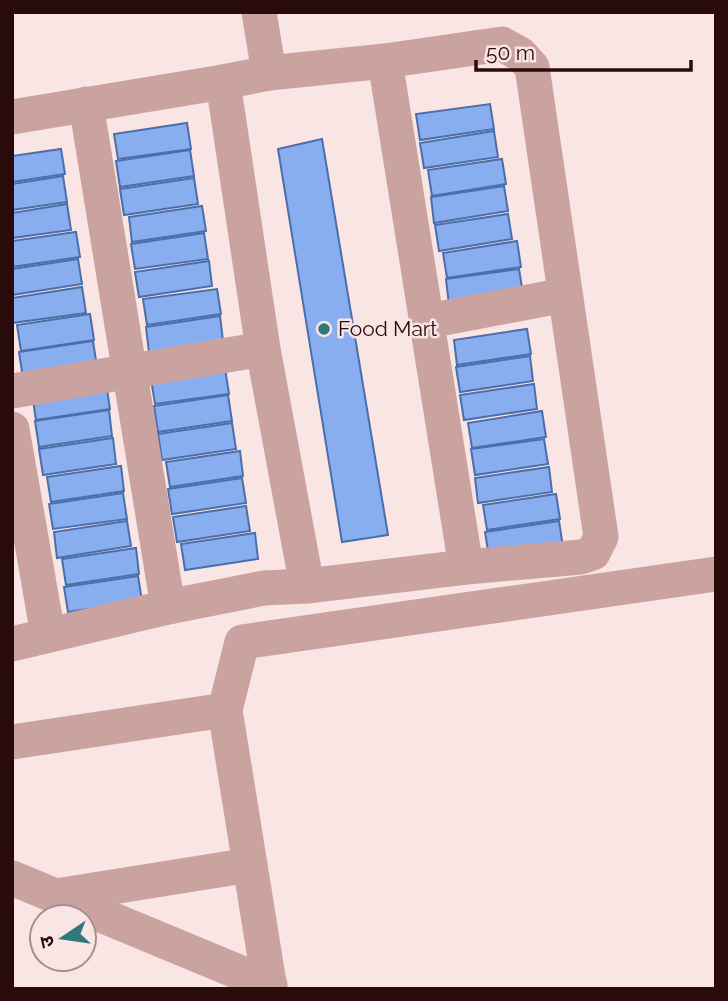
<svg xmlns="http://www.w3.org/2000/svg" width="728" height="1001" viewBox="0 0 728 1001" font-family="Raleway,'Noto Sans Devanagari',sans-serif">
<style>
.building{fill:#89aef0;stroke:#4c6eaa;stroke-width:2}
.lines{fill:none;stroke-linecap:round;stroke-linejoin:round}
.minor{stroke:#caa3a1;stroke-width:35}
.poi-dot{fill:#30797e;stroke:#f8e5e4;stroke-width:2.5}
.labels{text-anchor:middle;stroke-width:5;stroke-linejoin:round;paint-order:stroke}
.poi-label{font-size:21px;fill:#2a0b0c;stroke:#f8e5e4;text-anchor:start}
</style>
<rect width="100%" height="100%" fill="#f8e5e4"/>
<g class="building">
<path d="M490 104 494 129 420 140 416 114Z"/>
<path d="M187 123 191 149 118 159 114 134Z"/>
<path d="M494 131 498 157 424 168 420 143Z"/>
<path d="M322 139 388 535 342 542 278 149Z"/>
<path d="M61 149 65 174 12 182V156Z"/>
<path d="M190 150 194 176 120 187 116 161Z"/>
<path d="M502 159 506 184 432 196 428 170Z"/>
<path d="M63 176 67 202 12 210V184Z"/>
<path d="M194 178 198 204 124 215 120 189Z"/>
<path d="M504 186 508 211 434 223 431 197Z"/>
<path d="M67 204 71 230 12 238V213Z"/>
<path d="M202 206 206 231 132 242 129 217Z"/>
<path d="M508 214 512 239 439 251 435 225Z"/>
<path d="M76 232 80 257 12 267V241Z"/>
<path d="M204 233 208 259 135 269 131 244Z"/>
<path d="M517 241 521 267 447 278 443 253Z"/>
<path d="M78 259 82 284 12 295V269Z"/>
<path d="M209 261 212 286 139 297 135 272Z"/>
<path d="M519 269 523 294 449 305 446 279Z"/>
<path d="M82 287 86 313 12 323V298Z"/>
<path d="M217 289 221 314 147 325 143 299Z"/>
<path d="M90 314 94 340 21 351 17 325Z"/>
<path d="M220 316 223 341 149 352 146 327Z"/>
<path d="M527 329 531 354 457 365 454 340Z"/>
<path d="M93 341 97 367 23 378 19 352Z"/>
<path d="M530 356 533 381 460 392 456 367Z"/>
<path d="M225 368 229 394 155 404 151 379Z"/>
<path d="M106 383 110 409 36 420 32 394Z"/>
<path d="M534 384 537 409 464 420 460 395Z"/>
<path d="M228 395 232 421 158 432 154 406Z"/>
<path d="M109 410 112 436 39 447 35 421Z"/>
<path d="M542 411 546 437 472 448 468 423Z"/>
<path d="M232 423 236 449 162 460 158 434Z"/>
<path d="M113 438 116 464 43 475 39 449Z"/>
<path d="M544 439 548 464 475 475 471 449Z"/>
<path d="M240 451 243 476 170 487 166 462Z"/>
<path d="M121 466 124 491 51 502 47 477Z"/>
<path d="M549 467 552 492 478 503 475 478Z"/>
<path d="M242 478 246 503 172 514 168 489Z"/>
<path d="M123 493 127 519 53 529 49 504Z"/>
<path d="M556 494 560 519 487 530 483 505Z"/>
<path d="M246 506 250 531 177 542 173 517Z"/>
<path d="M127 521 131 546 57 558 54 532Z"/>
<path d="M559 521 563 547 489 557 485 532Z"/>
<path d="M255 533 258 559 185 570 181 544Z"/>
<path d="M136 548 139 574 66 585 62 559Z"/>
<path d="M138 576 142 601 68 612 64 587Z"/>
</g>
<g class="lines">
<g class="minor">
<path d="M385 61 502 44 520 54 532 67 601 537 593 553 581 557 466 567"/>
<path d="M269 73 385 61 466 567 307 586"/>
<path d="M86 104 168 607"/>
<path d="M12 117 223 82"/>
<path d="M428 321 565 295"/>
<path d="M12 391 263 349"/>
<path d="M12 429 48 635"/>
<path d="M12 644 168 607 264 588 307 586 263 349 223 82 269 73 259 12"/>
<path d="M225 710 242 642 716 574"/>
<path d="M12 742 225 710 270 989"/>
<path d="M12 878 270 985"/>
<path d="M56 896 250 865"/>
</g>
</g>
<circle class="poi-dot" cx="324" cy="329" r="7"/>
<g class="labels">
<g class="poi-label">
<text x="338" y="336">Food Mart</text>
</g>
</g>
<rect width="728" height="1001" fill="none" stroke="#2a0b0c" stroke-width="28"/>
<g transform="translate(63 938) rotate(257)"><circle r="33" fill="#f8e5e4" stroke="#a68e8e" stroke-width="2"/>
<path d="M0-5L12 26L0 18L-12 26Z" fill="#30797e"/>
<text y="-10" font-size="19" font-weight="bold" text-anchor="middle" fill="#2a0b0c">उ</text>
</g>
<path d="M476 60v10h215v-10" fill="none" stroke="#2a0b0c" stroke-width="3.5"/>
<text x="486" y="60" font-size="21" fill="#2a0b0c" stroke="#f8e5e4" stroke-width="5" paint-order="stroke">50 m</text>
</svg>
